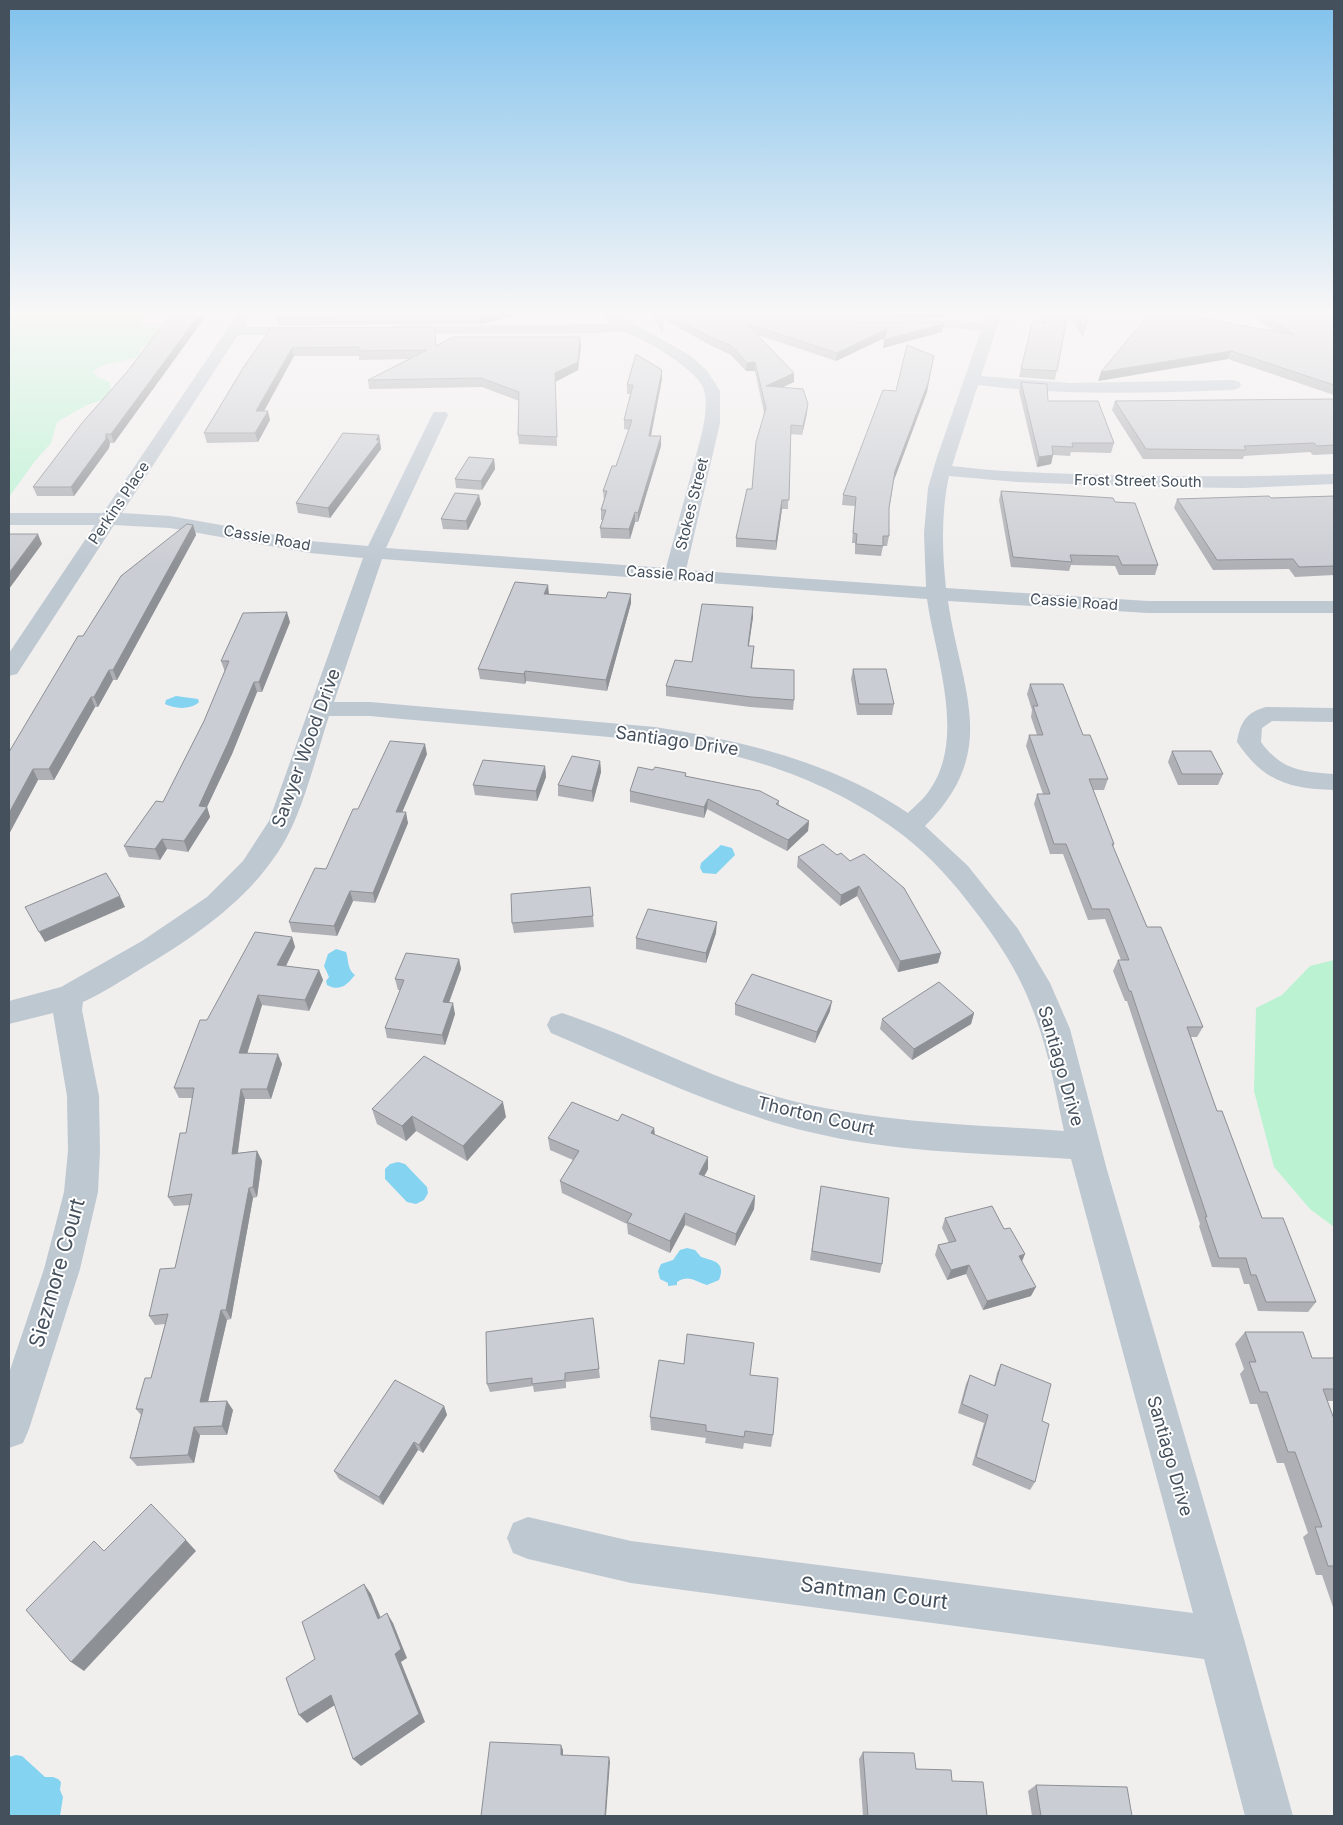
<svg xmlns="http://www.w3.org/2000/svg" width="1343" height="1825" viewBox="0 0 1343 1825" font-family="Inter,sans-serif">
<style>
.green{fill:#baf2d2}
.water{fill:#84d4f1}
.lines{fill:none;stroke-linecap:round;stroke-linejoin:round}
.minor{fill:#bec8d1;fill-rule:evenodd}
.wall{fill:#aeb0b5}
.shaded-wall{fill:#8d9094}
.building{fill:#cacdd3;stroke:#8d9094}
.labels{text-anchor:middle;stroke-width:4;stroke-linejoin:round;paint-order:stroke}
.far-street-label{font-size:15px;fill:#45505d;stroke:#fff}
.street-label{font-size:18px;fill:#45505d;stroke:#fff}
.near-street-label{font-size:21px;fill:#45505d;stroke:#fff}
</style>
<rect width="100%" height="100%" fill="#f1eeee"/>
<g class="green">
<path d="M9 312H154L142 321V325H156L160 328V336L155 341 142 347 138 357 101 366 93 372 98 377 110 382 111 397 87 405 57 422 51 443 35 461 9 497Z"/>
<path d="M1334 960V1227L1310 1209 1274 1167 1254 1091 1256 1008 1282 995 1310 966Z"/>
</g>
<g class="water">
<path d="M176 696 198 699 199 702C191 710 174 709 165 704L166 700Z"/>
<path d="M721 845 732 848 735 855 716 874 703 873 700 868 701 863Z"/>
<path d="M336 949 346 952C349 961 347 969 355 975 347 985 340 992 327 985L326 981 329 977 324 966 328 954Z"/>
<path d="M398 1162 405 1164 427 1187 428 1193 424 1200 416 1204 407 1202 385 1179V1169L390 1164Z"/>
<path d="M687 1248 695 1250 701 1257C714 1261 726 1262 719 1280L707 1285C695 1282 690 1274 677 1282V1285L668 1286V1283L660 1279 658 1271 661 1264 673 1260 680 1250Z"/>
<path d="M16 1755 22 1756 45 1777H53L58 1779 61 1782 60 1790 63 1797 60 1816H9V1757Z"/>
</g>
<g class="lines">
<g class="minor">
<path d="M239 312H253L244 327H306L311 328 313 331 311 334 306 335H238L122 513 170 516 310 541 368 546 432 415 434 412H446L448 415 386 548 666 568 702 433C705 418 708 401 703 387 695 369 643 337 624 332 617 330 605 333 597 333L397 334 392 333 390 330 392 327 397 326 611 324 603 316 609 312 615 313 691 356 708 372 720 391V423L686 570 926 587 924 533 928 488 937 457 981 331 954 328 900 327 898 324 900 321 905 320H954L984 323 988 312H1002L981 376 1070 383 1233 380 1239 382 1241 385 1239 388 1233 390C1148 393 1063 396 978 385L952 466C993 471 1035 473 1076 474 1163 477 1248 477 1334 474V484L1243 488 1152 487 1017 482 949 476C941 513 942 551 946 588L1148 601H1334V613H1148L948 601C961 691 1001 750 925 826L968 866 1018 929 1050 983 1070 1029 1107 1170 1244 1639 1293 1816H1245L1204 1659 631 1583 528 1559 513 1553 507 1538 513 1523 528 1517 631 1541 1193 1613 1071 1159C985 1153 898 1153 814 1133 723 1112 637 1069 551 1033L547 1025 551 1017 562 1013C635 1037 704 1076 778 1097 871 1123 968 1124 1064 1131 1055 1089 1048 1048 1032 1008 1019 973 998 941 975 911 955 884 931 857 904 836 833 781 742 751 654 741 624 738 594 736 564 733 499 727 435 722 370 716H329C318 750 309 787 295 820 266 889 201 933 139 970 121 981 103 993 83 1002L82 1010 99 1096 100 1151 98 1192 80 1269 29 1429 23 1443 9 1448V1373L44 1269 64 1192 68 1151 67 1096 53 1013 9 1024V1001L61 987 142 941 207 897 243 861 269 821 363 558 310 553 170 528 114 525 17 674 9 676V653L95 525H9V513H103ZM382 559 927 599C935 656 966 735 931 788 925 798 916 805 908 813 832 762 744 741 655 727L370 702H334Z"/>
<path d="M1266 707 1334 708V722L1272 721 1262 728 1261 742C1281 770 1302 772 1334 774V790C1289 789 1263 781 1237 742 1240 723 1246 712 1266 707Z"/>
</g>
</g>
<g class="wall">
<path d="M531 312 480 324 279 325 277 317Z"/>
<path d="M650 312H950L948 318 854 320 855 322H944L942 332 883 348 885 338 836 361 758 335 794 382 781 387 807 413 802 435 790 434 788 509H782L776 550 736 547V538L752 489 764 413 755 371H746L731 355 710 345 663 319V333Z"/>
<path d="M1039 312H1090L1083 337 1067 314 1055 380 1019 377 1021 369 1041 323Z"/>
<path d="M1247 312H1334V395L1228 359 1098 381 1274 331Z"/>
<path d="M271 328 437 345H581L578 370 555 382 557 446 519 444 518 435 519 401 482 387 369 389 368 380 410 359 359 360V356H294L264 411 270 420 258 442 207 443 204 433Z"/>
<path d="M932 364 927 392 894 480 889 509V536L887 546H883L881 556 855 554V543H852L855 506 842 505 843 495 896 391Z"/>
<path d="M127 372 114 443H110L109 448 74 496H37L33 487Z"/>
<path d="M662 379 651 436H661V446L638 522H635L630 539 601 538 600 528 603 520H601V510L604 500 603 491 616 466 629 430 624 429V420L631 394H627V385Z"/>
<path d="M1021 382 1048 401 1114 443 1111 453 1071 452 1070 456 1053 455 1051 464 1037 467 1019 391Z"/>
<path d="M1334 399V454L1313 455 1310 452 1244 456 1243 459H1143L1112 410 1115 401Z"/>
<path d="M379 435 381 449 330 518 298 513 296 503Z"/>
<path d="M494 459 495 469 482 490 456 488 455 479Z"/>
<path d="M1001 491 1115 502 1158 565 1155 575H1119L1115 566 1071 565 1069 571 1011 567 999 500Z"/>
<path d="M1334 496V575L1295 577 1289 569 1213 570 1174 508 1177 499 1271 498Z"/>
<path d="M481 504 468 530 443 529 441 519Z"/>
<path d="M193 525 196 535 117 680H113L98 707H95L54 780H38L9 834 83 636Z"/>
<path d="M548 595 631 603 607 691 526 681 525 684 480 679 478 669Z"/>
<path d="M753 617 749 646H754L752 668 794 700 793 710 750 707 666 696V686L692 662Z"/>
<path d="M290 622 262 692H257L232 754 207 807 210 817 188 852 167 849 160 860 129 857 124 846 163 802 204 721 225 672 221 661Z"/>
<path d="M853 669 894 704 892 715H857L851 679Z"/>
<path d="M1030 684 1083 735 1108 779 1104 790H1093L1114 844 1113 847 1147 927 1203 1027 1197 1037H1191L1217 1111 1262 1218 1316 1302 1308 1312 1258 1311 1249 1284H1244L1239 1268 1212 1267 1199 1226 1200 1224 1127 1001H1125L1113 971 1118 960H1121L1105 919 1088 920 1063 854H1050L1034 804 1037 794H1043L1026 746 1029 735H1037L1031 717 1032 710 1027 694Z"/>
<path d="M1172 751 1223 774 1218 785H1178L1168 762Z"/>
<path d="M427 754 402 812 408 823 375 903 353 901 337 936 292 932 289 922 326 869 358 809Z"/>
<path d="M600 761 601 772 593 802 558 796V785Z"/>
<path d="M545 766 546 777 537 801 475 795 473 785Z"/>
<path d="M653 770 686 773V776L779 801V805L809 821 808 831 787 851 707 809 704 818 630 802V791Z"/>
<path d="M837 855 850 861 941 953 938 963 898 972 857 896 840 906 797 867 798 857Z"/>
<path d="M590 887 594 927 514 933 512 923Z"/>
<path d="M716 933 706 963 636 949V938Z"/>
<path d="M292 937 295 947 286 966 319 970 323 980 309 1011 262 1005 247 1053 282 1064 271 1099H245L238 1153 257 1151 262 1161 257 1197 253 1198 231 1319 227 1320 208 1402 233 1410 227 1435H200L194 1463 137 1466 130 1458 141 1415 136 1409 151 1378 165 1324 155 1325 149 1316 175 1268 190 1205 174 1206 168 1197 186 1133 192 1098H179L174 1088 207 1020Z"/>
<path d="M459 959 461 969 449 1003 455 1014 445 1045 387 1038 385 1028 400 990H398L395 979Z"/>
<path d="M735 1004 830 1011 815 1043 735 1015Z"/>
<path d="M974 1013 971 1024 912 1060 880 1029 882 1019Z"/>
<path d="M372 1109 506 1117 467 1161 416 1131 406 1141 377 1124Z"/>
<path d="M618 1121 654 1128 655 1135 708 1169 704 1176 755 1196 754 1209 735 1246 685 1225 670 1253 628 1234 627 1224 562 1193 560 1181 573 1160 550 1150 548 1138Z"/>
<path d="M821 1186 882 1264 880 1273 810 1260Z"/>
<path d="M945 1218 1022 1261 1031 1296 983 1310 966 1274 947 1280 935 1255 938 1245 949 1243 942 1228Z"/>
<path d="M593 1318 600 1378 566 1382V1388L534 1392 533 1386 490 1392 487 1384Z"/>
<path d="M1245 1332 1312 1358H1334V1401H1327L1334 1419V1610L1322 1575H1316L1303 1537 1308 1533 1284 1463H1277L1257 1404H1250L1240 1374 1244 1369 1235 1344Z"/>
<path d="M1001 1364 1042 1421 1035 1482 1030 1490 972 1465 984 1423 958 1413 966 1384 970 1375 994 1386 997 1373Z"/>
<path d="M750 1375 773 1435 771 1447 744 1443 743 1449 705 1443 706 1438 651 1430 650 1417Z"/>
<path d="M444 1406 447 1415 423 1453 418 1450 383 1505 339 1479 334 1471Z"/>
<path d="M863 1752 916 1769 987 1816H863L859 1759Z"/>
<path d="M1036 1785 1132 1816H1032L1028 1791Z"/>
</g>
<g class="shaded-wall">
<path d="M201 312H209L114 443 111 434Z"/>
<path d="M496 312H531L480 324V316Z"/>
<path d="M944 322 942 332 883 348 884 340Z"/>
<path d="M887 329 886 337 836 361 837 353Z"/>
<path d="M580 337 581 345 578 370 555 382 557 446 555 373Z"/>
<path d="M292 348 294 356 259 420 256 411Z"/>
<path d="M1231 351 1228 359 1098 381 1101 372Z"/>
<path d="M755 362V371H746L747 363Z"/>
<path d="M932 364 927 392 894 480 895 471Z"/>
<path d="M662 370V379L649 445V436Z"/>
<path d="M794 373V382L766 395V386Z"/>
<path d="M808 404 807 413 802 435 803 426Z"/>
<path d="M268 411 270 420 258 442 255 433Z"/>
<path d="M106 434 110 443 109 448 74 496 71 487Z"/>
<path d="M379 435 381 449 330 518 328 508Z"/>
<path d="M661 436V446L638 522V513Z"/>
<path d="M1053 455 1051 464 1037 467 1039 457Z"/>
<path d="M494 459 495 469 482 490 481 481Z"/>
<path d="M479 495 481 504 468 530 466 521Z"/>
<path d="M782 500V509L776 550V541Z"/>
<path d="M635 512V522L630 539 629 529Z"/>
<path d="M193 525 196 535 117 680 113 670Z"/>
<path d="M38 534 42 544 9 589V573Z"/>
<path d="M548 585 549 594H544Z"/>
<path d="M631 594V603L607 691 606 680Z"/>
<path d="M753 607V617L747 656 748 646Z"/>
<path d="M287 612 290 622 262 692 259 682Z"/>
<path d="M109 670 113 680 98 707 94 697Z"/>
<path d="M525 671 526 681 525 684 524 674Z"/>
<path d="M254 682 257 692 232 754 207 807 210 817 188 852 184 841 199 806Z"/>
<path d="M91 697 95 707 54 780 49 769Z"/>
<path d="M425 744 427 754 398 822 396 812Z"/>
<path d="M600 761 601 772 593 802 592 791Z"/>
<path d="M545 766 546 777 537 801 536 791Z"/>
<path d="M33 769 38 780 9 834V813Z"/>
<path d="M708 799 707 809 704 818V807Z"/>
<path d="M406 812 408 823 375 903 373 893Z"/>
<path d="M809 821 808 831 787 851 788 840Z"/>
<path d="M162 839 167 849 160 860 155 849Z"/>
<path d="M859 886 857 896 840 906 841 895Z"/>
<path d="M350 891 353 901 337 936 334 926Z"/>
<path d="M120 896 125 907 45 942 39 932Z"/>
<path d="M717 922 716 933 706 963V953Z"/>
<path d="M292 937 295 947 281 976 277 965Z"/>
<path d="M941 953 938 963 898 972 900 961Z"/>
<path d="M459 959 461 969 445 1013 443 1002Z"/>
<path d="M319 970 323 980 309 1011 305 1000Z"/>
<path d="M258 995 262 1005 244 1064 239 1053Z"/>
<path d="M832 1001 830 1011 815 1043 817 1032Z"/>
<path d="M453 1003 455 1014 445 1045 442 1035Z"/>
<path d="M974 1013 971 1024 912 1060 914 1049Z"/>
<path d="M278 1054 282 1064 271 1099 267 1089Z"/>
<path d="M241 1089 245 1099 236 1164 232 1154Z"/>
<path d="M503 1102 506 1117 467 1161 463 1146Z"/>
<path d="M412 1116 416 1131 406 1141 402 1126Z"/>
<path d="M654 1128 655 1141 651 1133Z"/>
<path d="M257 1151 262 1161 257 1197 253 1187Z"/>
<path d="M708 1157V1169L699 1186V1174Z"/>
<path d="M249 1188 253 1198 231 1319 226 1310Z"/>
<path d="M755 1196 754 1209 735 1246 736 1234Z"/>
<path d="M685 1213V1225L670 1253V1241Z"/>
<path d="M1025 1254 1021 1264 1019 1256Z"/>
<path d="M969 1265 966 1274 947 1280 951 1270Z"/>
<path d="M1036 1287 1031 1296 983 1310 987 1301Z"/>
<path d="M221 1310 227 1320 206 1410 200 1402Z"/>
<path d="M227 1401 233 1410 227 1435 222 1426Z"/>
<path d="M444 1406 447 1415 423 1453 419 1445Z"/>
<path d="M194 1427 200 1435 194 1463 188 1455Z"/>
<path d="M414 1442 418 1450 383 1505 379 1497Z"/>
<path d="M186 1540 196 1551 84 1671 71 1662Z"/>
<path d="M364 1584 371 1594 385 1628 378 1619Z"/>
<path d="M387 1613 393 1623 407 1658 401 1662 425 1722 361 1766 353 1759 395 1654Z"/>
<path d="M331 1695 338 1703 307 1723 299 1715Z"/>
<path d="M561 1745 563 1750V1760L561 1755Z"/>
<path d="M609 1757 610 1762 606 1816H605Z"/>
</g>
<g class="building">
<path d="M173 312H201L111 434H106V439L71 487H33L82 423 127 372Z"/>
<path d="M280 312H496L480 316 277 317Z"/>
<path d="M655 312H663V325Z"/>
<path d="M665 312H860H854L851 318 855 322H944L943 324 884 340 887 329 837 353 746 323 794 373 766 386 803 389 808 404 803 426 791 425 789 500H782L776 541 736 538 747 489H752L756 442 766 408 755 362 747 363 732 346 710 337Z"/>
<path d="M1042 312H1068L1057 371 1021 369 1033 320 1045 324Z"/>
<path d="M1073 312H1089L1085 329Z"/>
<path d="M1151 312H1167L1294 335 1262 312H1334V385L1231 351 1101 372Z"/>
<path d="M434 327 436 346 453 337H580L578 362 555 373 557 437 518 435 519 392 481 378 368 380 427 350 358 351 359 347 292 348 256 411H268L255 433H204L243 368 271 328Z"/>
<path d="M907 345 934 356 928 383 895 471 889 508V536H883V546L856 544 857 534 853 533 856 497 843 495 883 390 896 391Z"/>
<path d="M636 354 662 370 649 436H661L638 513 635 512 629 529 600 528 606 510H601L607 491H603L612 466H616L632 420H624L633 385H627Z"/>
<path d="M1021 382 1047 384 1048 401H1098L1114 443H1072L1073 447 1052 446 1053 455 1039 457Z"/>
<path d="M1334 399V445L1317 446 1314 443 1244 446 1246 450 1146 449 1115 401Z"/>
<path d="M343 433 379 435 376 440H380L328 508 296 503Z"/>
<path d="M469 457 494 459 481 481 455 479Z"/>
<path d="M1001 491 1113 498 1115 502 1135 503 1158 565H1122L1118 556 1070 555 1072 562 1013 557Z"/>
<path d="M455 493 479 495 466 521 441 519Z"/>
<path d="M1269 496 1271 498 1334 496V566L1299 567 1293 559 1217 560 1177 499Z"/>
<path d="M187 524 193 525 113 670H109L94 697H91L49 769H33L9 813V752L78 636H83L121 576Z"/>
<path d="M9 534H38L9 573Z"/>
<path d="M515 582 548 585 544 594 606 598 608 592 631 594 606 680 525 671 524 674 478 669Z"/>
<path d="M702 604 753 607 748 646H754L751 668 794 670V700L751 697 666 686 675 660 692 662Z"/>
<path d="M287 612 259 682H254L228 743 199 806 207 807 184 841 162 839 155 849 124 846 156 801 163 802 204 721 229 661H221L243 613Z"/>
<path d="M853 669H886L894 704H859Z"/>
<path d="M1030 684H1063L1083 735H1090L1108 779H1089L1114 844H1112L1147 927H1161L1203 1027H1187L1217 1111H1222L1262 1218H1283L1316 1302H1266L1256 1275H1251L1246 1258H1219L1205 1217H1207L1131 991H1129L1118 960H1129L1109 909H1092L1066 844H1054L1037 794H1050L1029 735H1043L1033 706H1038Z"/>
<path d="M390 741 425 744 396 812H406L373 893 350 891 334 926 289 922 315 868 326 869 353 809H358Z"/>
<path d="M1172 751H1211L1223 774H1182Z"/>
<path d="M572 756 600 761 592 791 558 785Z"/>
<path d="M483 760 545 766 536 791 473 785Z"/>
<path d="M638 767 653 770 655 767 686 773 685 776 760 791 779 801 776 804 809 821 788 840 708 799 704 807 630 791Z"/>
<path d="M823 844 837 855 841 853 850 861 864 854 904 888 941 953 900 961 859 886 841 895 798 857Z"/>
<path d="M106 873 120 896 39 932 25 907Z"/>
<path d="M590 887 593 916 512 923 511 894Z"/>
<path d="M648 909 717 922 706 953 636 938Z"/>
<path d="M255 932 292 937 277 965 319 970 305 1000 258 995 239 1053 278 1054 267 1089H241L232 1154 257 1151 253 1187 249 1188 226 1310H221L200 1402 227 1401 222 1426 194 1427 188 1455 130 1458 143 1409H136L145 1378H151L168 1314 149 1316 160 1269 175 1268 192 1194 168 1197 180 1133H186L194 1088H174L200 1020H207Z"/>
<path d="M406 953 459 959 443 1002 453 1003 442 1035 385 1028 404 980 395 979Z"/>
<path d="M752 974 832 1001 817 1032 735 1004Z"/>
<path d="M939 982 974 1013 914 1049 882 1019Z"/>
<path d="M424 1056 503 1102 463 1146 412 1116 402 1126 372 1109Z"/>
<path d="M572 1102 618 1121 622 1114 654 1128 651 1133 708 1157 699 1174 755 1196 736 1234 685 1213 670 1241 627 1222 632 1214 560 1181 579 1151 548 1138Z"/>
<path d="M821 1186 889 1198 882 1264 812 1251Z"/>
<path d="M992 1206 1004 1229 1010 1228 1025 1254 1019 1256 1036 1287 987 1301 969 1265 951 1270 938 1245 956 1241 945 1218Z"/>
<path d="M593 1318 599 1369 565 1373V1380L532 1384V1378L487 1384 486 1332Z"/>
<path d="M1245 1332H1303L1312 1358H1334V1389H1323L1334 1419V1566H1328L1315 1527H1322L1295 1452H1288L1267 1392H1260L1249 1362H1256Z"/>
<path d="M687 1334 754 1343 750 1375 778 1378 773 1435 745 1431 744 1437 706 1431V1425L650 1417 659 1360 684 1364Z"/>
<path d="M1001 1364 1051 1384 1042 1421 1049 1424 1035 1482 976 1457 988 1415 962 1404 970 1375 995 1386Z"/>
<path d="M395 1380 444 1406 419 1445 414 1442 379 1497 334 1471Z"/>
<path d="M151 1504 186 1540 71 1662 26 1610 94 1541 104 1551Z"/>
<path d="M364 1584 378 1619 387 1613 401 1649 395 1654 419 1714 353 1759 331 1695 299 1715 286 1678 315 1659 302 1622Z"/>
<path d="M490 1742 561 1745V1755L609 1757 605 1816H481Z"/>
<path d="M863 1752 914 1753 916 1769 951 1770 952 1781 983 1782 987 1816H868Z"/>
<path d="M1036 1785 1127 1787 1132 1816H1041Z"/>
</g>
<linearGradient id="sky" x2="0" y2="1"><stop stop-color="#80c1ec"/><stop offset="0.55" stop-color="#f9f7f7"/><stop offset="1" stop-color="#f9f7f7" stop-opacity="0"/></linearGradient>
<rect width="1343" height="568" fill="url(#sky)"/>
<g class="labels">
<g class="far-street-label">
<text transform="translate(1138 481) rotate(1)" y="5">Frost Street South</text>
<text transform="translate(119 503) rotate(-56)" y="5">Perkins Place</text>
<text transform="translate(692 504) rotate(-76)" y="5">Stokes Street</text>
<text transform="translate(267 538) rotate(10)" y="5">Cassie Road</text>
<text transform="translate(670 574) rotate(4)" y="5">Cassie Road</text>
<text transform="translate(1074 602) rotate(4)" y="5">Cassie Road</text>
</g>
<g class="street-label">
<text transform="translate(677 741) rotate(8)" y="6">Santiago Drive</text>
<text transform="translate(306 748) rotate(-70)" y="6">Sawyer Wood Drive</text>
<text transform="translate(1061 1066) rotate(74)" y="6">Santiago Drive</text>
<text transform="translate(816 1116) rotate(13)" y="6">Thorton Court</text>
<text transform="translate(1170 1456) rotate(74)" y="6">Santiago Drive</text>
</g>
<g class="near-street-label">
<text transform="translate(57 1273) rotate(-74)" y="7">Siezmore Court</text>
<text transform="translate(874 1593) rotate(7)" y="7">Santman Court</text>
</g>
</g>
<rect width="1343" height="1825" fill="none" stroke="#45505d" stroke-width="20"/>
</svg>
